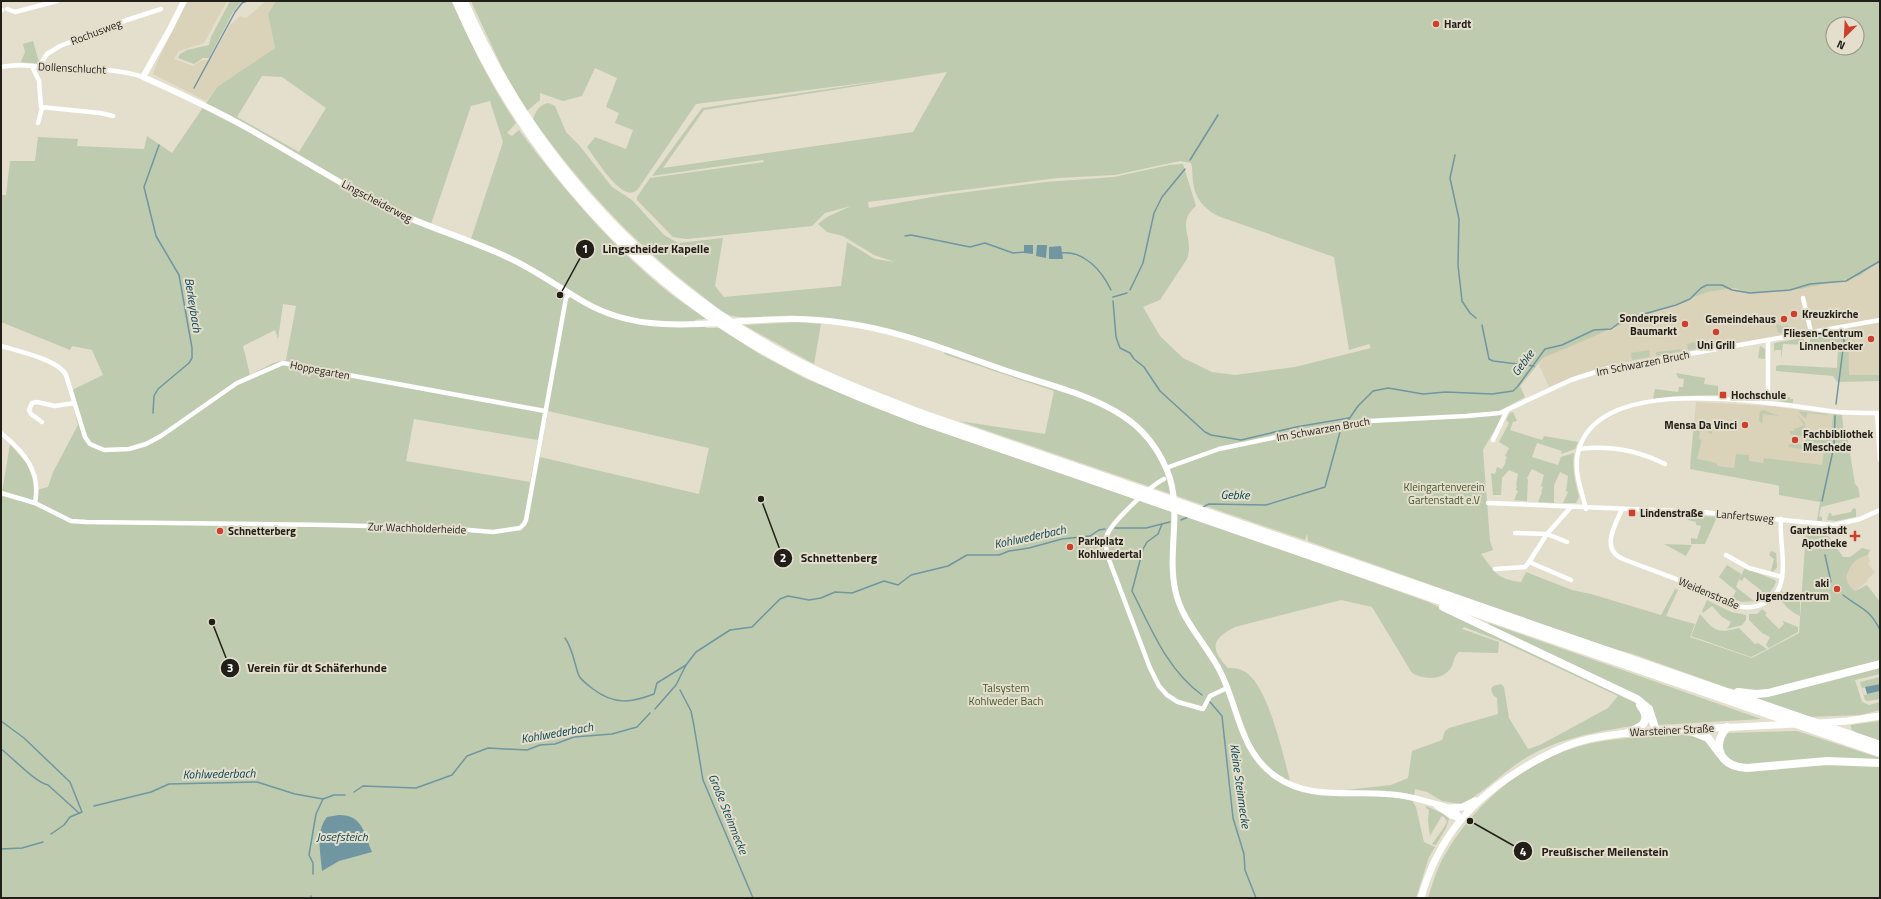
<svg xmlns="http://www.w3.org/2000/svg" width="1881" height="899" viewBox="0 0 1881 899" font-family="'Titillium Web',sans-serif">
<style>
.built{fill:#dbd2ba}
.green{fill:#becbaf;fill-rule:evenodd}
.water{fill:#7096a2}
.lines{fill:none;stroke-linecap:round;stroke-linejoin:round}
.stream{stroke:#7096a2;stroke-width:1.5}
.street{stroke:#fff;stroke-width:4.5}
.secondary{stroke:#fff;stroke-width:6}
.primary{stroke:#fff;stroke-width:7}
.highway{stroke:#fff;stroke-width:8}
.poi-dot{fill:#cc402c;stroke:#e4decd;stroke-width:1.5}
.labels{text-anchor:middle;stroke-width:4;stroke-linejoin:round;paint-order:stroke}
.poi-label{font-size:11px;font-weight:bold;fill:#221f19;stroke:#e4decd;text-anchor:start}
.street-label{font-size:11px;fill:#221f19;stroke:#e4decd}
.park-label{font-size:11px;fill:#475a2b;stroke:#e4decd}
.water-label{font-size:12px;font-style:italic;fill:#0d4654;stroke:#e4decd}
.leader{fill:none;stroke:#221f19;stroke-width:1.5}
.callout-dot{fill:#221f19;stroke:#e4decd;stroke-width:1.5}
.mark-label{font-size:12px;text-anchor:middle;font-weight:bold;fill:#fff}
.callout-label{font-size:12px;text-anchor:middle;font-weight:bold;fill:#221f19;stroke:#e4decd;stroke-width:4;stroke-linejoin:round;paint-order:stroke}
</style>
<rect width="100%" height="100%" fill="#e4decd"/>
<g class="built">
<path d="M187 1H227L204 43 179 51 174 59 193 66 202 60H210L230 25 240 16 246 18 266 1H274L275 3 268 14 275 48 217 87 206 101 153 74 158 60Z"/>
<path d="M1880 263V375H1849L1846 324 1610 365 1575 376 1549 387 1539 365 1543 358 1576 343 1708 292 1735 288 1750 294 1860 276 1871 266Z"/>
<path d="M1696 402 1770 406 1833 414 1826 474 1737 463 1736 470 1690 463Z"/>
<path d="M1868 555 1870 561 1868 564 1875 572 1867 580 1868 581 1855 591 1849 585 1846 577 1853 563 1858 558Z"/>
</g>
<g class="green">
<path d="M230 1H242L233 12 209 58H203L194 64 178 58 180 54 187 50 209 45 211 37Z"/>
<path d="M276 1H453C470 44 491 85 516 123L507 133 512 136 519 130C560 185 613 248 667 291 679 301 693 309 706 319L694 320 707 328H719L761 355 806 379 917 424 1195 518 1428 602 1614 689 1638 704 1643 716 1638 725C1601 731 1562 737 1529 756 1507 768 1482 795 1461 804L1442 801 1427 792 1415 789 1413 802 1416 807 1424 842 1435 847 1429 857 1416 898H1V499L10 444 27 464 37 490 48 487 53 472 78 425 70 391 103 375 92 350 72 346 70 350 1 322V195H6L10 161H35L38 137 78 139 77 146 144 149 147 136 172 153 217 87 275 48 268 14ZM262 76 282 77 326 108 299 152 237 117ZM490 101 503 142 471 239 431 224 471 106ZM283 304 296 306 286 360 273 363 250 375 243 346 275 330 278 339ZM548 411 709 448 699 494 540 457ZM414 419 538 440 530 482 406 461ZM1341 600 1372 607 1412 673C1424 680 1444 681 1452 666 1454 661 1454 656 1459 652L1498 653 1499 642 1462 629 1464 627 1503 642 1618 696 1608 708 1540 745 1528 749 1509 718 1504 687 1501 684 1493 686 1491 689 1493 695 1497 698 1498 714 1449 728 1445 731 1442 740 1412 751 1408 778 1391 785 1328 792 1297 785 1290 781C1283 754 1269 691 1248 674 1242 669 1236 668 1228 668 1210 649 1211 639 1235 627Z"/>
<path d="M471 1H1880V263L1871 266 1860 276 1801 289 1750 294 1735 288 1708 292 1611 329 1543 358 1520 386 1525 397 1503 409 1501 419 1483 450 1490 541 1493 550 1481 554C1495 572 1496 579 1521 582L1526 572 1572 590 1591 594 1661 615 1675 589 1678 590 1666 616 1695 624 1690 637 1752 658 1799 633 1806 531 1827 534 1843 557H1850L1862 548 1870 550 1868 555C1853 559 1852 564 1846 577L1849 585 1855 591 1867 585 1880 602V661L1767 692 1739 690 1728 688 1633 654 1597 644 1308 541 1307 534 1305 540 959 421 1045 434 1054 391 944 354 946 348C895 331 854 319 799 316 778 314 754 320 733 316 724 315 708 300 700 294 637 246 584 189 537 125L533 119C536 111 539 105 548 103L555 106 566 132 579 145 612 187 632 200 664 235 678 243 723 238 715 286 724 297 841 286 847 242 875 259 895 262 874 255 843 236 827 232 818 224 827 217 851 206 825 213 812 226 687 239 673 237 637 200V197L650 178 764 162 763 160 652 176 702 108 887 80 696 104 638 189C635 192 631 194 627 192 614 188 595 158 587 147L595 137 626 149 633 130 615 123 619 113 606 107 617 78 595 68 582 96 563 101 540 93V100L527 111 504 72ZM1833 24H1857V48H1833ZM947 72 913 132 663 168 704 110ZM1180 161 1191 163C1193 169 1192 175 1193 182 1195 198 1203 208 1218 216L1334 257 1349 350 1369 344 1371 348 1295 367 1235 375 1212 372 1183 358 1160 336 1143 307 1160 300 1187 259C1195 237 1175 224 1196 206L1183 164 1169 165 1114 177 1046 182 944 195 869 208 868 202 1057 178 1115 175Z"/>
<path d="M33 41 39 62 37 64 21 62 25 52 23 44Z"/>
<path d="M798 322 821 324 814 364 744 325Z"/>
<path d="M1776 324 1785 327 1786 325 1795 330 1778 333Z"/>
<path d="M1848 330 1849 375H1880V381L1837 382 1833 376 1776 371V366L1781 365 1837 368 1838 346 1783 344 1781 359V350H1775L1774 352V343L1804 338V344H1810V337Z"/>
<path d="M1699 341 1700 348 1688 350 1687 344Z"/>
<path d="M1760 346 1765 349V359L1758 358Z"/>
<path d="M1683 349V351L1656 356V352Z"/>
<path d="M1649 350 1650 357 1632 360 1631 353Z"/>
<path d="M1676 373 1705 378 1704 384 1718 386V395L1677 396 1653 399 1655 389 1678 392 1679 387H1683L1684 379 1678 378Z"/>
<path d="M1776 395 1790 397V399H1793V403L1777 401Z"/>
<path d="M1763 410 1779 416 1763 414 1762 425 1759 420 1760 411Z"/>
<path d="M1798 411 1827 414 1828 415 1807 413 1806 419Z"/>
<path d="M1513 412 1517 421 1513 422 1510 430 1542 440 1544 436 1578 442 1575 449 1561 454 1562 451 1537 443 1532 457 1558 465 1561 457 1574 453C1572 469 1575 482 1579 497L1576 503H1563L1568 492 1566 491 1568 476 1560 472 1554 485V503L1538 502 1542 492 1541 491 1543 487 1541 486 1544 475 1532 469 1527 478 1528 480 1527 501 1514 500 1518 491 1516 490 1517 486 1516 485 1518 474 1509 470 1502 478 1501 495H1493L1491 473 1495 474 1497 467 1502 469 1506 462 1505 461 1507 457 1505 456 1509 448 1499 442 1509 423 1506 420 1510 413Z"/>
<path d="M1796 413 1805 423 1804 434 1830 439 1833 414 1842 415 1844 433 1847 435 1855 484 1858 487 1860 497 1821 507 1819 516 1822 517V521H1817L1820 502 1779 495V486L1776 485 1690 469 1694 425 1710 427V429H1712V434L1708 433V431L1700 430 1699 440 1702 439 1697 459 1717 463V466L1734 468 1736 454 1749 455V461L1763 463 1764 458 1822 465 1824 452 1788 447 1789 444 1805 445 1806 437 1790 434V431H1794V429L1804 425Z"/>
<path d="M1853 508 1856 509V517L1836 521 1827 520 1829 513H1831L1832 516 1851 512Z"/>
<path d="M1687 515 1717 517 1705 544H1691V538L1697 539 1701 526 1696 525V522L1688 520Z"/>
<path d="M1664 544 1692 545 1686 556Z"/>
<path d="M1771 551 1776 553 1777 567 1773 572 1771 571 1774 559 1769 555Z"/>
<path d="M1727 565 1741 574 1736 587 1754 601 1743 602 1732 599 1736 591 1719 577Z"/>
<path d="M1745 568 1775 580 1776 582C1773 589 1769 595 1762 598L1759 597 1762 591 1744 577 1742 581 1739 579Z"/>
<path d="M1781 591 1800 600V616C1790 612 1784 604 1778 597Z"/>
<path d="M1707 600 1731 612 1746 615V620L1742 625 1727 629 1731 622 1722 617 1712 606 1703 613 1702 611Z"/>
<path d="M1762 609 1767 613 1765 615 1779 629 1784 624 1783 621 1798 627V632L1769 648 1766 645 1770 637 1762 633 1749 620V614H1757Z"/>
<path d="M1700 614C1714 631 1717 634 1739 628L1755 644 1758 643 1767 649 1751 657 1691 636Z"/>
<path d="M1489 623 1741 712 1761 719 1658 725 1651 709 1488 625Z"/>
<path d="M1880 665V674L1855 680 1862 702 1869 705 1880 702V710L1860 715 1807 717 1750 696Z"/>
<path d="M1880 677V684L1862 688 1864 695 1880 691V699L1868 701 1865 700 1860 682Z"/>
<path d="M1880 721V741L1857 733 1851 729V725Z"/>
<path d="M1797 731 1880 758V761L1745 766 1725 758 1721 741 1725 733Z"/>
<path d="M1683 735 1704 738 1728 765 1823 763 1880 765V898H1428C1433 883 1437 867 1446 853 1477 800 1531 756 1592 743 1622 737 1653 737 1683 735Z"/>
<path d="M1426 806 1444 814 1449 819 1446 828 1436 845 1432 844 1445 826 1447 821 1443 816 1441 817 1430 836 1428 821 1429 810 1426 808Z"/>
</g>
<g class="water">
<path d="M1024 245H1033V254L1024 253Z"/>
<path d="M1037 245H1047L1046 258 1036 256Z"/>
<path d="M1061 246 1063 259H1049V247Z"/>
<path d="M1880 684V691L1867 694 1865 687Z"/>
<path d="M339 815C363 815 364 833 372 852L339 861 322 871C321 854 315 831 327 817Z"/>
</g>
<g class="lines">
<g class="stream">
<path d="M194 88 235 12 242 3 247 1"/>
<path d="M1455 155 1450 178 1459 219 1458 265 1462 301 1470 313 1476 318"/>
<path d="M1190 160 1218 115"/>
<path d="M905 236 911 235 970 247 985 243 1013 253 1025 252"/>
<path d="M1061 253C1084 250 1102 271 1111 290"/>
<path d="M1130 290 1143 263 1154 213 1162 197 1185 169"/>
<path d="M1113 297 1127 293"/>
<path d="M1113 301 1116 337 1120 348 1130 353 1134 359 1144 367 1160 391 1205 432 1211 435 1241 440 1296 427 1349 418"/>
<path d="M1482 325 1489 359 1493 361 1534 366"/>
<path d="M1836 404 1844 341 1842 334"/>
<path d="M153 413 154 396 158 389 189 363 192 358V348L179 275 156 236 144 187 159 145"/>
<path d="M1822 501 1834 446 1835 416"/>
<path d="M1203 507 1209 504 1266 505 1325 487 1340 432 1358 406 1373 391 1388 388 1423 394 1446 392 1492 394 1513 391 1518 386 1545 349 1562 345 1594 330 1611 329 1627 317 1644 314 1676 305 1690 299 1701 288 1707 285H1722L1732 290 1750 293 1790 290 1810 284 1846 281 1880 261"/>
<path d="M1181 520 1188 517"/>
<path d="M1162 524 1158 534 1147 542 1143 549 1132 591C1151 628 1167 670 1202 695"/>
<path d="M1115 528H1146L1170 522"/>
<path d="M1825 555 1831 582"/>
<path d="M1843 595C1861 609 1869 608 1880 630"/>
<path d="M565 638C573 649 574 663 579 676 582 681 588 685 593 689 614 705 631 703 654 694L657 683 686 665"/>
<path d="M680 690 691 711 694 726 703 780 753 898"/>
<path d="M1210 702 1222 716 1233 818 1244 854 1245 870 1256 898"/>
<path d="M655 709 676 685 686 665 696 652 730 630 752 627 780 599 788 596 809 600 821 598 835 592 852 593 884 581 898 585 911 575 948 566 967 555H999L1009 551 1029 548 1062 539 1090 536 1099 530 1105 529"/>
<path d="M1 721 24 738 70 782 82 812 70 817 64 825 51 834"/>
<path d="M1 749C13 758 36 783 48 785L79 813"/>
<path d="M354 792 363 786 416 788 452 775 467 756 488 748 527 750 540 745 555 744 574 737 612 734 637 727 650 713"/>
<path d="M94 806 151 792 169 784 257 782 295 794 323 799 334 795H345"/>
<path d="M1 849 22 848 43 842"/>
<path d="M313 874V863L309 855 316 814 323 799"/>
<path d="M311 898V896"/>
</g>
<g class="street">
<path d="M7 9 15 12 57 1"/>
<path d="M1 10H2"/>
<path d="M32 66 39 81 41 107 100 113 113 116"/>
<path d="M39 66 47 54 60 46 127 20 161 9"/>
<path d="M1 67C20 63 38 67 57 68 86 69 115 68 143 77"/>
<path d="M38 123 42 108"/>
<path d="M1803 298 1811 332"/>
<path d="M1768 340V403"/>
<path d="M1 346C18 351 59 360 66 375L85 437 90 444 104 450 129 449 146 444 161 436 237 383 283 363 545 411"/>
<path d="M1877 413 1880 460"/>
<path d="M42 422 31 414 29 410 32 403 37 402 55 406 74 403"/>
<path d="M1 433C25 453 41 471 35 503"/>
<path d="M1493 440 1507 410"/>
<path d="M1579 449C1610 445 1637 450 1665 464"/>
<path d="M1166 468 1219 449 1315 429 1369 421 1466 416 1500 413 1571 380 1605 369 1880 320"/>
<path d="M1164 479C1150 486 1112 522 1107 535 1104 542 1106 550 1108 557L1150 668 1159 686 1167 695 1178 702 1203 709 1210 696 1227 688"/>
<path d="M1 493 35 503 71 521 86 522 329 525 444 528 493 532 520 528 524 524 526 520 566 298 570 293"/>
<path d="M1488 503 1702 512 1834 525 1860 519 1880 510"/>
<path d="M1570 508 1547 534 1529 562 1571 580"/>
<path d="M1586 509C1582 492 1575 475 1577 458 1590 367 1776 405 1838 412 1852 413 1866 413 1880 413"/>
<path d="M1622 509C1615 526 1600 549 1623 559 1643 567 1664 574 1683 582 1701 590 1724 606 1743 607 1758 609 1775 600 1780 586 1787 564 1779 541 1781 519"/>
<path d="M1515 533 1547 534 1567 542"/>
<path d="M1726 555 1749 568 1782 577"/>
<path d="M1495 569 1525 567 1529 562"/>
</g>
<g class="secondary">
<path d="M184 1 170 29 143 77C179 93 215 110 249 129 295 155 339 183 385 207 425 227 467 238 507 257 534 269 558 287 584 302 627 327 672 326 720 323"/>
<path d="M729 322C768 319 806 317 844 323 900 330 954 353 1007 371 1045 384 1090 394 1123 416 1143 429 1158 449 1167 470 1183 509 1167 549 1175 589 1181 621 1206 643 1220 671 1239 708 1239 750 1275 776 1309 800 1347 791 1386 794 1408 795 1429 802 1450 808L1456 812 1461 819"/>
<path d="M1437 806 1452 816 1461 819"/>
</g>
<g class="primary">
<path d="M1819 723 1847 721 1880 716"/>
<path d="M1450 808 1463 807 1475 801"/>
<path d="M1421 898C1438 837 1472 799 1525 767 1545 755 1567 744 1589 739 1621 732 1653 731 1685 729 1722 728 1758 726 1794 724"/>
</g>
<g class="highway">
<path d="M456 1C523 156 639 287 790 365 832 387 876 404 921 421L1880 753"/>
<path d="M464 1C530 153 644 280 791 358 833 380 879 397 923 414L1880 745"/>
<path d="M1443 607 1637 699 1649 709 1656 731"/>
<path d="M1738 692 1756 694 1768 693 1880 664"/>
<path d="M1727 727C1710 748 1722 767 1747 768L1827 761 1880 763"/>
<path d="M1686 729 1708 738 1720 754"/>
<path d="M1627 733C1641 727 1653 722 1640 705"/>
</g>
</g>
<g class="poi-dot">
<circle cx="1436" cy="24" r="4"/>
<circle cx="1794" cy="314" r="4"/>
<circle cx="1784" cy="319" r="4"/>
<circle cx="1685" cy="324" r="4"/>
<circle cx="1716" cy="332" r="4"/>
<circle cx="1871" cy="339" r="4"/>
<rect x="1719" y="391" width="8" height="8" rx="2"/>
<circle cx="1745" cy="425" r="4"/>
<circle cx="1795" cy="440" r="4"/>
<rect x="1628" y="509" width="8" height="8" rx="2"/>
<circle cx="220" cy="531" r="4"/>
<path d="M1853 530h4v4h4v4h-4v4h-4v-4h-4v-4h4z"/>
<circle cx="1070" cy="547" r="4"/>
<circle cx="1837" cy="589" r="4"/>
</g>
<g class="labels">
<g class="poi-label">
<text x="1444" y="28">Hardt</text>
<text x="1802" y="318">Kreuzkirche</text>
<text x="1677" y="322" text-anchor="end">Sonderpreis<tspan x="1677" dy="13">Baumarkt</tspan></text>
<text x="1776" y="323" text-anchor="end">Gemeindehaus</text>
<text x="1863" y="337" text-anchor="end">Fliesen-Centrum<tspan x="1863" dy="13">Linnenbecker</tspan></text>
<text x="1716" y="349" text-anchor="middle">Uni Grill</text>
<text x="1731" y="399">Hochschule</text>
<text x="1737" y="429" text-anchor="end">Mensa Da Vinci</text>
<text x="1803" y="438">Fachbibliothek<tspan x="1803" dy="13">Meschede</tspan></text>
<text x="1640" y="517">Lindenstraße</text>
<text x="1847" y="534" text-anchor="end">Gartenstadt<tspan x="1847" dy="13">Apotheke</tspan></text>
<text x="228" y="535">Schnetterberg</text>
<text x="1078" y="545">Parkplatz<tspan x="1078" dy="13">Kohlwedertal</tspan></text>
<text x="1829" y="587" text-anchor="end">aki<tspan x="1829" dy="13">Jugendzentrum</tspan></text>
</g>
<g class="street-label">
<text transform="translate(96 32) rotate(-21)" y="4">Rochusweg</text>
<text transform="translate(72 68) rotate(3)" y="4">Dollenschlucht</text>
<text transform="translate(377 201) rotate(28)" y="4">Lingscheiderweg</text>
<text transform="translate(1643 363) rotate(-11)" y="4">Im Schwarzen Bruch</text>
<text transform="translate(320 370) rotate(11)" y="4">Hoppegarten</text>
<text transform="translate(1323 429) rotate(-10)" y="4">Im Schwarzen Bruch</text>
<text transform="translate(1745 516) rotate(5)" y="4">Lanfertsweg</text>
<text transform="translate(417 528) rotate(2)" y="4">Zur Wachholderheide</text>
<text transform="translate(1709 593) rotate(23)" y="4">Weidenstraße</text>
<text transform="translate(1672 730) rotate(-3)" y="4">Warsteiner Straße</text>
</g>
<g class="park-label">
<text x="1444" y="491">Kleingartenverein<tspan x="1444" dy="13">Gartenstadt e.V</tspan></text>
<text x="1006" y="692">Talsystem<tspan x="1006" dy="13">Kohlweder Bach</tspan></text>
</g>
<g class="water-label">
<text transform="translate(193 305) rotate(81)" y="4">Berkeybach</text>
<text transform="translate(1523 363) rotate(-53)" y="4">Gebke</text>
<text transform="translate(1235 495) rotate(1)" y="4">Gebke</text>
<text transform="translate(1030 537) rotate(-12)" y="4">Kohlwederbach</text>
<text transform="translate(557 733) rotate(-10)" y="4">Kohlwederbach</text>
<text transform="translate(219 774) rotate(-1)" y="4">Kohlwederbach</text>
<text transform="translate(1240 786) rotate(82)" y="4">Kleine Steinmecke</text>
<text transform="translate(728 814) rotate(68)" y="4">Große Steinmecke</text>
<text x="342" y="841">Josefsteich</text>
</g>
</g>
<path class="leader" d="M560 295L585 249M761 499L783 558M212 622L230 668M1470 821L1523 851"/>
<g class="callout-dot">
<circle cx="560" cy="295" r="4"/>
<circle cx="761" cy="499" r="4"/>
<circle cx="212" cy="622" r="4"/>
<circle cx="1470" cy="821" r="4"/>
<circle cx="585" cy="249" r="10"/>
<circle cx="783" cy="558" r="10"/>
<circle cx="230" cy="668" r="10"/>
<circle cx="1523" cy="851" r="10"/>
</g>
<g class="mark-label">
<text x="585" y="253">1</text>
<text x="783" y="562">2</text>
<text x="230" y="672">3</text>
<text x="1523" y="856">4</text>
</g>
<g class="callout-label">
<text x="656" y="253">Lingscheider Kapelle</text>
<text x="839" y="562">Schnettenberg</text>
<text x="317" y="672">Verein für dt Schäferhunde</text>
<text x="1605" y="856">Preußischer Meilenstein</text>
</g>
<rect width="1881" height="899" fill="none" stroke="#221f19" stroke-width="4"/>
<g transform="translate(1845 36) rotate(204)"><circle r="19" fill="#e4decd" stroke="#969285"/>
<path d="M0-3L7 15L0 10L-7 15Z" fill="#cc402c"/>
<text y="-6" font-size="11" font-weight="bold" text-anchor="middle" fill="#221f19">N</text>
</g>
</svg>
